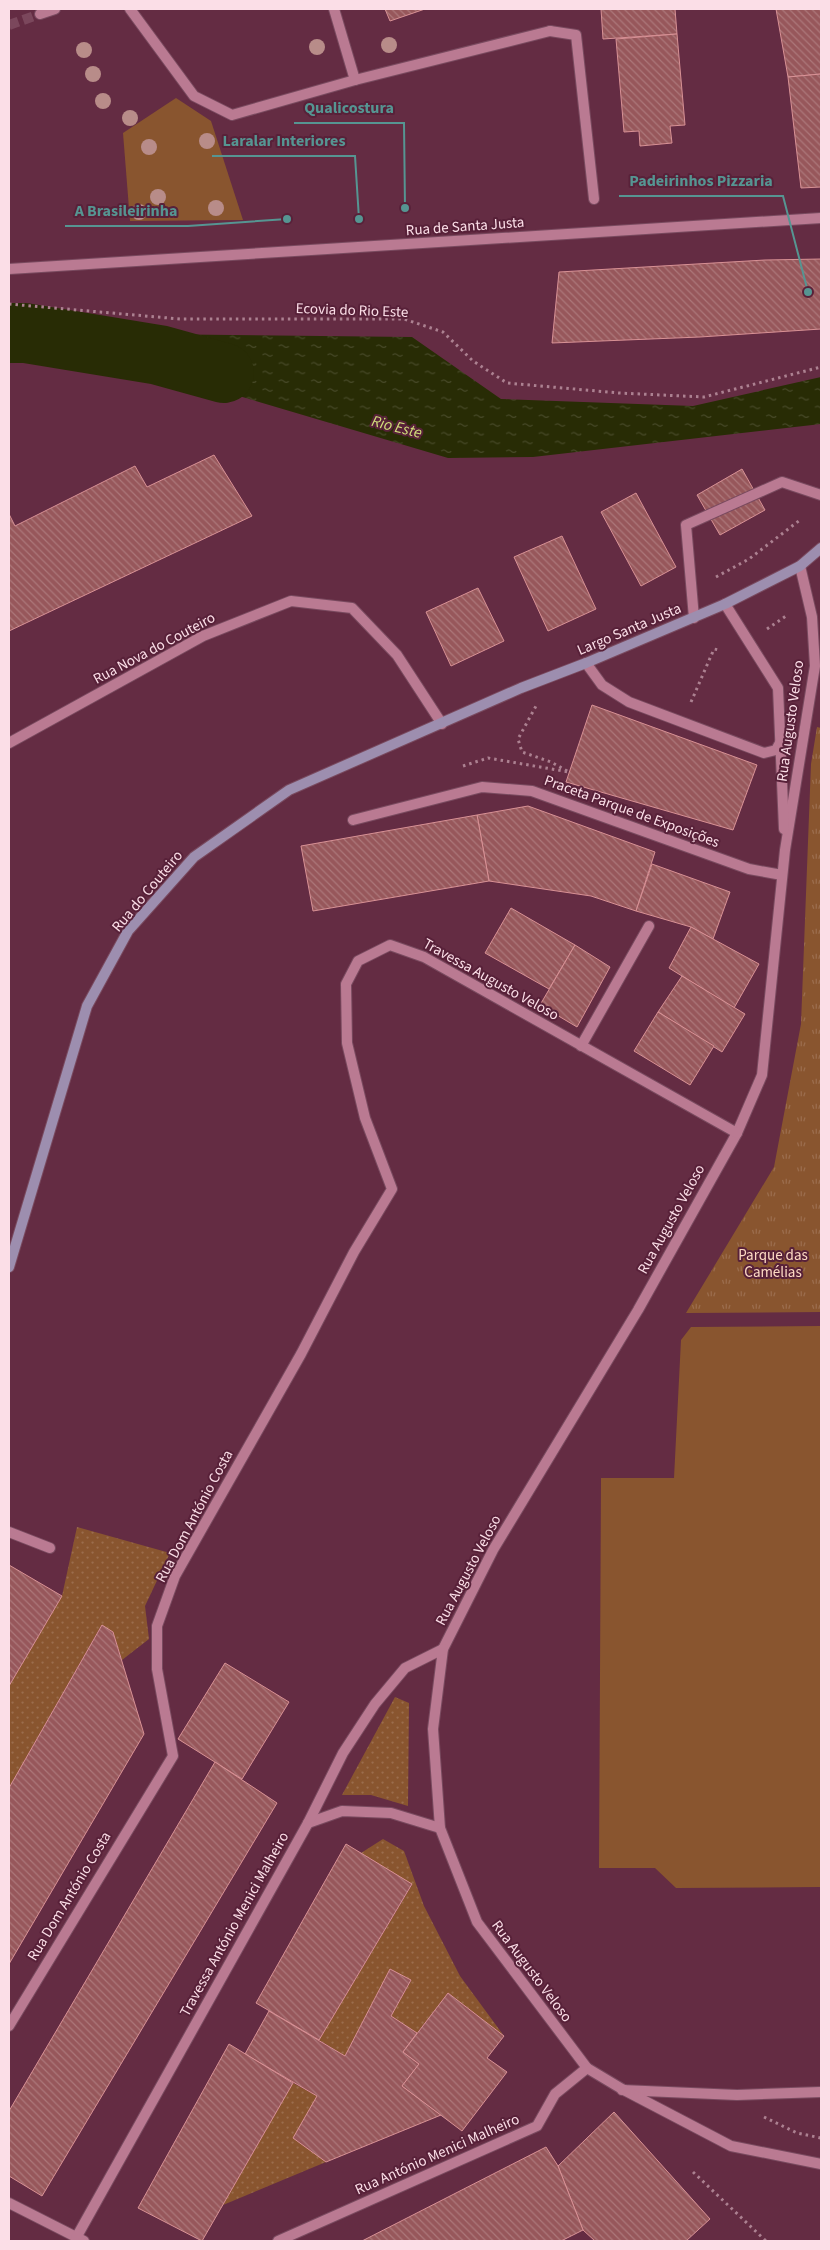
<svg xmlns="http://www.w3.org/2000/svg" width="830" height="2250" viewBox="0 0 830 2250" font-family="'Source Sans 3',sans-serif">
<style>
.grass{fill:url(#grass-dots)}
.park{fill:url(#park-tufts)}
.garden{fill:#89552f}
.water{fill:url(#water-ripples)}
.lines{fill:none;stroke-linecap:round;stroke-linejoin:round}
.river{stroke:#282c05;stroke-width:60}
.building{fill:url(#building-back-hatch);stroke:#d89195}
.minor-tunnel{stroke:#7b475c;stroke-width:10;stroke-dasharray:10 5;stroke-linecap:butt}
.service-casing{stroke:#794a5f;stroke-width:12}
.minor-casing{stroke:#794a5f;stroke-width:12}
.secondary-casing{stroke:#794a5f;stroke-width:12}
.path{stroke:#ac8191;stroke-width:3;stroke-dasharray:2.5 4;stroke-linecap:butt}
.service{stroke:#ba7a92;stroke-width:10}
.minor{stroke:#ba7a92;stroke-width:10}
.secondary{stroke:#9d8eaf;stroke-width:10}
.tree{fill:#b88c89}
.labels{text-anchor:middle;stroke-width:4;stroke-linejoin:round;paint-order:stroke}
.street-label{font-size:15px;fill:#fbdee7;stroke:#582139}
.park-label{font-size:15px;fill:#fddac3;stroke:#582139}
.water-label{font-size:16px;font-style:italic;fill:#d1df7b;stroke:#582139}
.leader{fill:none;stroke:#569592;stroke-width:2}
.callout-dot{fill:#569592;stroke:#582139;stroke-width:2}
.callout-label{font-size:16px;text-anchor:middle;font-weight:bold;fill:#569592;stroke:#582139;stroke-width:4;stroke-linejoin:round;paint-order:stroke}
</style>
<defs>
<pattern id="grass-dots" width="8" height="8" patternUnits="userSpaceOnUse" patternTransform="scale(1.25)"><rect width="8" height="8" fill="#89552f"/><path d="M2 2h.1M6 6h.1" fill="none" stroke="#9b6d4d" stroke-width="1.8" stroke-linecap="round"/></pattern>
<pattern id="park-tufts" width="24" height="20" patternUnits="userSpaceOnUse" patternTransform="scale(1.25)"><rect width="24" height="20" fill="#89552f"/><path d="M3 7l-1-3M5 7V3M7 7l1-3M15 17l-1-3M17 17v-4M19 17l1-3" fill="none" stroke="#9b6d4d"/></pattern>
<pattern id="water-ripples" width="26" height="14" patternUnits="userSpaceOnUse" patternTransform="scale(1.25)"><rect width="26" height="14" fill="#282c05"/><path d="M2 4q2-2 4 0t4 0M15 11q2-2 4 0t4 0" fill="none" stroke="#484a29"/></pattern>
<pattern id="building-back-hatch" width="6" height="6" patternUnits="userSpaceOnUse" patternTransform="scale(1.25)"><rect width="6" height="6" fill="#97575b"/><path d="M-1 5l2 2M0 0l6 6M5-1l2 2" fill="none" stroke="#ac777a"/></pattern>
</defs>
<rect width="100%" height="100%" fill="#642c43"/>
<g class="grass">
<path d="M77 1527 170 1553 145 1606 149 1639 122 1660 113 1632 101 1626 9 1788V1686L62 1596Z"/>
<path d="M395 1697 409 1703 408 1806 371 1795H342Z"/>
<path d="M383 1839 404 1851 424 1906 460 1976 504 2036 448 1993 417 2033 391 2016 411 1981 390 1969 345 2056 319 2040 412 1885 361 1853Z"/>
<path d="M293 2083 317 2096 326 2162 223 2205Z"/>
</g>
<path class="park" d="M817 727 821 728V1312L686 1313 774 1167 801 1024 811 764Z"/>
<g class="garden">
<path d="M176 98 211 121 243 220 130 221 123 133Z"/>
<path d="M821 1326V1887L676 1888 655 1868H599L601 1478H674L681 1340 691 1327Z"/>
</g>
<g class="water">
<path d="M9 304 84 317 89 328 86 357 9 355Z"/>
<path d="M141 334 412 337 501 399 693 406 821 377V424L533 457 448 458 148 369Z"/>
</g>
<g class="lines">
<path class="river" d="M9 333H25L159 355 224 373"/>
</g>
<g class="building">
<path d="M385 9H425L390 21Z"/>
<path d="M601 9H675L677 34 603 39Z"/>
<path d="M776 9H821V74L788 77Z"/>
<path d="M677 34 685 125 670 126 672 143 640 146 639 131 624 132 616 39Z"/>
<path d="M821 74V187L801 188 788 77Z"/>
<path d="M821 259V329L700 337 552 343 559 272 765 260Z"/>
<path d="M214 455 252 516 9 631V514L15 526 135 466 147 487Z"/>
<path d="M742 469 765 510 720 535 697 495Z"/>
<path d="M636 493 676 567 641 586 601 512Z"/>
<path d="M562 536 596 609 548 631 514 557Z"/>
<path d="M478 588 504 641 451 666 426 612Z"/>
<path d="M592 705 757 765 733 830 566 782Z"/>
<path d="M528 806 655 852 636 911 591 896 489 881 477 815Z"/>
<path d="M477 815 489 881 313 911 301 846Z"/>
<path d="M652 864 730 892 713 939 691 927 636 911Z"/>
<path d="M511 908 575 945 549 989 485 953Z"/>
<path d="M691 927 759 964 734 1008 669 968Z"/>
<path d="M575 945 610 967 577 1027 540 1005Z"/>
<path d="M682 976 745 1014 722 1052 658 1012Z"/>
<path d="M658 1012 714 1046 690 1085 634 1051Z"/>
<path d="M9 1565 62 1596 9 1686Z"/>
<path d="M102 1625 113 1632 144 1734 9 1964V1788Z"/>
<path d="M225 1663 289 1702 242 1779 178 1739Z"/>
<path d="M215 1762 277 1803 42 2196 9 2176V2111Z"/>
<path d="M346 1844 412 1884 319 2040 256 2003Z"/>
<path d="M390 1969 411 1980 391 2016 417 2033 403 2052 419 2064 402 2086 441 2115 326 2162 293 2138 317 2096 245 2054 269 2011 345 2056Z"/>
<path d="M448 1993 504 2036 487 2058 507 2072 462 2131 402 2086 419 2064 403 2052Z"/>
<path d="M229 2044 293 2083 202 2241 138 2208Z"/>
<path d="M614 2112 710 2219 686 2241H595L583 2230 558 2166Z"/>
<path d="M546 2147 558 2166 583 2230 561 2241H362Z"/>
</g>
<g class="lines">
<path class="minor-tunnel" d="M9 25 40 14"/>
<defs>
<g id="service">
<path d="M550 31 576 35 594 199"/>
<path d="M694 618 686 525 782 482 821 495"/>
<path d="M622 2090 737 2095 821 2092"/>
</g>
<g id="minor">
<path d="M130 9 194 96 232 115 355 80 550 31"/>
<path d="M334 9 355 80"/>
<path d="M40 14 55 9"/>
<path d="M9 269 821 218"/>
<path d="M800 566 812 617 815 666 785 850 762 1075 737 1133 638 1310 493 1550 443 1649 433 1729 440 1828 477 1922 587 2068 622 2089 731 2146 821 2164"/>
<path d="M725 604 778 688 784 829"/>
<path d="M586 663 602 685 629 702 764 753 776 750 781 741"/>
<path d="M9 743 203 636 291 601 352 608 397 655 442 724"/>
<path d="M353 820 482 787 532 791 749 869 782 875"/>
<path d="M581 1046 649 926"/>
<path d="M9 1532 50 1548"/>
<path d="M308 1823 342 1811 391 1813 440 1828"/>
<path d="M9 2026 173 1756 157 1669V1626L175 1576 301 1354 354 1252 392 1189 365 1118 347 1043 346 984 358 961 390 945 424 957 737 1133"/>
<path d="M9 2203 84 2241"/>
<path d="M76 2238 308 1823 343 1753 375 1704 405 1668 443 1649"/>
<path d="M278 2241 537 2126 555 2094 587 2068"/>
</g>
<path id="secondary" d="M9 1267 87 1006 128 931 194 857 289 790 521 688 586 663 725 604 800 566 821 548"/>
</defs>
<use href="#service" class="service-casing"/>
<use href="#minor" class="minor-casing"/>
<use href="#secondary" class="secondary-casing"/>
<g class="path">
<path d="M9 304 180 319H404L443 332 473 361 507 383 619 393 704 397 821 367"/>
<path d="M716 577 749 559 800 520"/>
<path d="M767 629 786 616"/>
<path d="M691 702 714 649 719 650"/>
<path d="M463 766 488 758 569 772 551 762 522 752 518 739 536 706"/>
<path d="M764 2117 797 2133 821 2138"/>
<path d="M693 2172 766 2241"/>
</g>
<use href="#service" class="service"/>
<use href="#minor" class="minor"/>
<use href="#secondary" class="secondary"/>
</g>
<g class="tree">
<circle cx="389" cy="45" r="8"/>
<circle cx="317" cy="47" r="8"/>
<circle cx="84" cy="50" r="8"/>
<circle cx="93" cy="74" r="8"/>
<circle cx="103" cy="101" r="8"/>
<circle cx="130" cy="118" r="8"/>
<circle cx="207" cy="141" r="8"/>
<circle cx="149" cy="147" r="8"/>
<circle cx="158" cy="197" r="8"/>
<circle cx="216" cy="208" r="8"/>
<circle cx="139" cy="212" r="8"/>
</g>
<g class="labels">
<g class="street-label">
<text transform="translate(465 226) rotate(-4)" y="5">Rua de Santa Justa</text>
<text transform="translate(352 310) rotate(2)" y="5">Ecovia do Rio Este</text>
<text transform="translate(629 629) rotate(-23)" y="5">Largo Santa Justa</text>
<text transform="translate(154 648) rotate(-28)" y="5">Rua Nova do Couteiro</text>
<text transform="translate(790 721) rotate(-82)" y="5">Rua Augusto Veloso</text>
<text transform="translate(632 811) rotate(20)" y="5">Praceta Parque de Exposições</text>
<text transform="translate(147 891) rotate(-50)" y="5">Rua do Couteiro</text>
<text transform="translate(491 979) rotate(29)" y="5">Travessa Augusto Veloso</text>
<text transform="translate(671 1219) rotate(-61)" y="5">Rua Augusto Veloso</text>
<text transform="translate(194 1516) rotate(-62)" y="5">Rua Dom António Costa</text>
<text transform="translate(468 1570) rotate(-62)" y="5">Rua Augusto Veloso</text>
<text transform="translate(69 1896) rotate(-59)" y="5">Rua Dom António Costa</text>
<text transform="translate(234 1924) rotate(-61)" y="5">Travessa António Menici Malheiro</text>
<text transform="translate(532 1971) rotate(53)" y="5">Rua Augusto Veloso</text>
<text transform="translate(437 2154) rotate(-24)" y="5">Rua António Menici Malheiro</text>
</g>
<g class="park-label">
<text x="773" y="1260">Parque das<tspan x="773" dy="17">Camélias</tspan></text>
</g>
<g class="water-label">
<text transform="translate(397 426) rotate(14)" y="6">Rio Este</text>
</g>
</g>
<path class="leader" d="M405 208L404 123H294M359 219L355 156H212M808 292L783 196H619M287 219L188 226H65"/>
<g class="callout-dot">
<circle cx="405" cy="208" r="5"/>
<circle cx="359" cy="219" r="5"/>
<circle cx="808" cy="292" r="5"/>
<circle cx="287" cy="219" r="5"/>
</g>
<g class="callout-label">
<text x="349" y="113">Qualicostura</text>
<text x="284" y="146">Laralar Interiores</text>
<text x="701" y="186">Padeirinhos Pizzaria</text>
<text x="126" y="216">A Brasileirinha</text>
</g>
<rect width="830" height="2250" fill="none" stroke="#fbdee7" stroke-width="20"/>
</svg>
